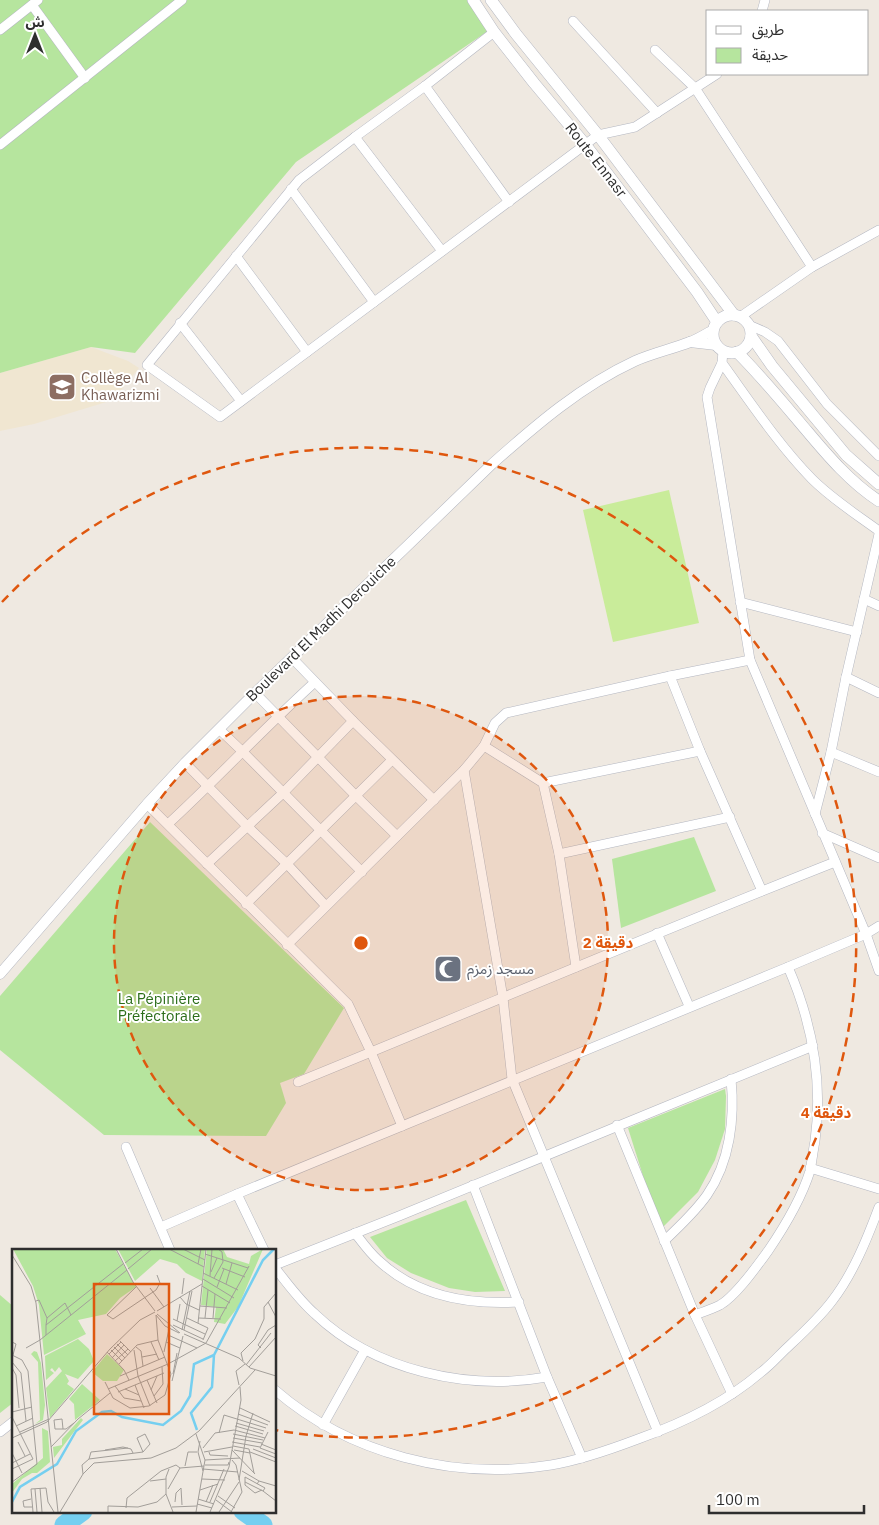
<svg xmlns="http://www.w3.org/2000/svg" width="879" height="1525" viewBox="0 0 879 1525" font-family="'IBM Plex Sans','Noto Sans Arabic',sans-serif">
<style>
.education{fill:#f0e6d1}
.green{fill:#b6e59e}
.pitch{fill:#c9ec9a}
.lines{fill:none;stroke-linecap:round;stroke-linejoin:round}
.river{stroke:#75cff0;stroke-width:19}
.minor-casing{stroke:#b4b7c1;stroke-width:10}
.tertiary-casing{stroke:#b4b7c1;stroke-width:11}
.secondary-casing{stroke:#b4b7c1;stroke-width:12}
.minor{stroke:#fff;stroke-width:9}
.tertiary{stroke:#fff;stroke-width:10}
.secondary{stroke:#fff;stroke-width:11}
.ring{fill:none;stroke:#df570e;stroke-width:2.5;stroke-dasharray:9 6}
.labels{text-anchor:middle;stroke-width:4;stroke-linejoin:round;paint-order:stroke}
.street-label{font-size:15px;fill:#2e2e2e;stroke:#fff}
.education-label{font-size:15px;fill:#785e54;stroke:#fff;text-anchor:start}
.worship-label{font-size:15px;fill:#5b616d;stroke:#fff;text-anchor:start}
.park-label{font-size:15px;fill:#2c6e1b;stroke:#fff}
.inset-river{fill:none;stroke:#75cff0;stroke-width:2.5}
.inset-road{fill:none;stroke:#a29e99;stroke-width:1}
.view{fill:#df570e;fill-opacity:0.15;stroke:#df570e;stroke-width:2.5}
.inset-edge{fill:none;stroke:#2e2e2e;stroke-width:2.5}
.centre{fill:#df570e;stroke:#fff;stroke-width:2.5}
.ring-label{font-size:15px;text-anchor:middle;font-weight:bold;fill:#df570e;stroke:#fff;stroke-width:4;stroke-linejoin:round;paint-order:stroke}
</style>
<rect width="100%" height="100%" fill="#efe9e1"/>
<path class="education" d="M91 347 128 361 139 368 113 400 34 424 0 431V373Z"/>
<g class="green">
<path d="M0 0H470L488 31 296 162 135 353 91 347 0 373Z"/>
<path d="M150 822 344 1008 304 1074 280 1083 286 1103 266 1136 104 1135 0 1050V996Z"/>
<path d="M694 837 716 891 621 928 612 859Z"/>
<path d="M725 1089 726 1096 725 1129 715 1160 698 1192 660 1230 628 1128Z"/>
<path d="M466 1200 505 1291 475 1292 449 1288 411 1273 387 1258 370 1237Z"/>
<path d="M0 1295 14 1307V1402L0 1413Z"/>
</g>
<path class="pitch" d="M669 490 699 623 613 642 583 510Z"/>
<g class="lines">
<g class="river">
<path d="M243 1511 263 1525"/>
<path d="M64 1525 83 1511"/>
</g>
<defs>
<g id="minor">
<path d="M32 5 85 78"/>
<path d="M762 11 765 0"/>
<path d="M573 21 657 113"/>
<path d="M0 30 38 0"/>
<path d="M494 32 425 86 355 137 299 180 147 365 220 417 598 135 635 127 717 74"/>
<path d="M655 50 695 88 812 267"/>
<path d="M425 86 509 202"/>
<path d="M355 137 442 251"/>
<path d="M0 145 182 0"/>
<path d="M291 189 374 302"/>
<path d="M236 256 307 352"/>
<path d="M740 317 812 267 879 230"/>
<path d="M180 323 241 401"/>
<path d="M749 325 765 332 778 341 827 404 879 456"/>
<path d="M723 351 722 363C751 403 778 444 812 479 832 499 857 515 879 531"/>
<path d="M722 363 710 388 707 397 750 660 866 934 879 971"/>
<path d="M864 599 879 606"/>
<path d="M740 602 857 632"/>
<path d="M292 658 353 721 434 800"/>
<path d="M670 676 700 751 762 891"/>
<path d="M846 677 879 693"/>
<path d="M255 693 356 796 397 836"/>
<path d="M219 729 243 752 362 872"/>
<path d="M484 746 543 783 559 854 576 967"/>
<path d="M831 752 879 772"/>
<path d="M185 763 247 826 287 864 326 906"/>
<path d="M464 770 503 998 512 1079 658 1432"/>
<path d="M543 783 700 751"/>
<path d="M147 804 348 1004 371 1052 402 1126"/>
<path d="M815 814 831 752 846 677 879 534"/>
<path d="M168 824C218 778 264 728 315 682"/>
<path d="M822 833 879 858"/>
<path d="M559 854 730 817"/>
<path d="M207 864 283 793 353 721"/>
<path d="M246 904 392 760"/>
<path d="M657 933 689 1006"/>
<path d="M287 945 464 770 484 746 495 723 506 713 670 676 750 660"/>
<path d="M298 1082C477 1009 655 933 835 862"/>
<path d="M617 1125 695 1315 732 1394"/>
<path d="M126 1147 170 1250"/>
<path d="M810 1168 879 1189"/>
<path d="M473 1185 547 1377 582 1458"/>
<path d="M237 1194 264 1250"/>
<path d="M161 1227 237 1194 788 967 866 934 879 926"/>
<path d="M355 1233C362 1242 369 1252 378 1260 416 1296 468 1305 519 1302"/>
<path d="M664 1241C679 1227 695 1212 707 1195 730 1162 735 1118 731 1079"/>
<path d="M275 1265 399 1216 813 1046"/>
<path d="M275 1268C288 1284 299 1300 315 1314 375 1371 468 1391 547 1377"/>
<path d="M695 1315C703 1312 712 1309 720 1305 736 1296 757 1266 768 1251 785 1226 801 1200 810 1171 812 1161 813 1151 815 1141 823 1081 812 1022 788 967"/>
<path d="M275 1390C349 1454 454 1481 551 1465 581 1460 609 1450 638 1439 680 1424 725 1403 760 1373 771 1365 780 1354 790 1345 805 1331 820 1317 832 1301 853 1274 867 1239 879 1207"/>
<path d="M323 1425 365 1350"/>
<path d="M0 1432 14 1421"/>
</g>
<g id="tertiary">
<path d="M690 342 716 345"/>
<path d="M0 974 147 804 185 763 255 693 492 464C536 425 581 386 635 361 653 353 672 349 690 342 698 339 706 334 713 330"/>
</g>
<g id="secondary">
<path d="M473 0 494 32 534 83 585 144 697 292 717 322"/>
<path d="M491 0 516 34 598 135 734 315"/>
<circle cx="732" cy="334" r="19"/>
<path d="M751 336 772 366 846 455 879 484"/>
<path d="M737 352C762 377 784 404 807 431 828 456 851 483 879 501"/>
</g>
</defs>
<use href="#minor" class="minor-casing"/>
<use href="#tertiary" class="tertiary-casing"/>
<use href="#secondary" class="secondary-casing"/>
<use href="#minor" class="minor"/>
<use href="#tertiary" class="tertiary"/>
<use href="#secondary" class="secondary"/>
</g>
<circle cx="361" cy="943" r="247" fill="#df570e" fill-opacity=".12"/>
<g class="ring">
<circle cx="361" cy="943" r="247"/>
<path d="M2 602A495 495 0 1 1 275 1430"/>
</g>
<defs>
<symbol id="school-square" viewBox="-11 -11 22 22"><rect x="-9" y="-9" width="18" height="18" rx="4" fill="#8d6e63" stroke="#fff"/><path d="M0-5L7-2L0 1L-7-2ZM-4 1L0 2.5L4 1V4Q0 6-4 4Z" fill="#fff"/></symbol>
<symbol id="mosque-square" viewBox="-11 -11 22 22"><rect x="-9" y="-9" width="18" height="18" rx="4" fill="#6b7280" stroke="#fff"/><path d="M3.5-4.9A6 6 0 1 0 3.5 4.9A5 5 0 1 1 3.5-4.9Z" fill="#fff"/></symbol>
</defs>
<g fill-rule="evenodd">
<use href="#school-square" x="46" y="371" width="32" height="32"/>
<use href="#mosque-square" x="432" y="953" width="32" height="32"/>
</g>
<g class="labels">
<g class="street-label">
<text transform="translate(596 160) rotate(52)" y="5">Route Ennasr</text>
<text transform="translate(321 629) rotate(-44)" y="5">Boulevard El Madhi Derouiche</text>
</g>
<g class="education-label">
<text x="81" y="383">Collège Al<tspan x="81" dy="17">Khawarizmi</tspan></text>
</g>
<g class="worship-label">
<text x="467" y="974">مسجد زمزم</text>
</g>
<g class="park-label">
<text x="159" y="1004">La Pépinière<tspan x="159" dy="17">Préfectorale</tspan></text>
</g>
</g>
<g transform="translate(12 1249)">
<rect width="264" height="264" fill="#efe9e1"/>
<path d="M1 0H103L124 38 108 49 94 65 66 71 74 85 32 106 27 56 21 37ZM106 0H193L190 32 174 24 165 15 148 10 123 32ZM195 0H211L215 8 237 15 239 7 251 0 226 58 213 75 202 73 204 58 189 56ZM66 90 77 100 82 112 66 130 53 125 57 132 55 135 62 140 38 169 34 139 50 122 47 118 43 123 40 119 38 121 42 124 34 131 33 107ZM22 102 25 103 29 114 33 156 31 171 23 175 28 171 26 113 19 105ZM95 105 112 121 105 132H91L80 123ZM70 135 88 151 63 171 62 155 57 150ZM69 169 71 171 42 209 41 198 50 196V190ZM30 179 36 182 38 213 25 224H20L10 230 0 244V235L31 209Z" fill="#b6e59e"/>
<path class="inset-river" d="M185 181 179 164 200 138 202 106M0 253 8 238 45 215 64 182 90 163 99 162 110 168 151 176 169 162 178 147 182 115 202 106 251 11 262 0"/>
<path class="inset-road" d="M104 0 121 33 143 62M157 0 192 18M171 0 193 11M193 5 236 19 237 17M0 6 19 37 24 54 46 263M113 14 131 0M186 15 189 0M210 19 233 28M116 20 140 0M199 23 205 9M191 24 226 41M198 27 200 0M202 29 211 13 210 3 206 0M191 30 222 49M214 35 220 14M190 37 218 54M124 38 95 66 101 70 144 41 148 34 145 26M205 38 212 20M138 39 152 58M170 45 172 29M168 48 174 55 187 61M24 52 27 51 35 69M256 53 264 68M188 57 215 59M145 62 190 35M145 65 168 84M144 66 153 77 167 84M175 69 196 79 191 91M187 69 209 70M193 69 196 41M201 69 203 45M161 70 193 85M165 72 168 55M186 74 194 0M34 76 35 69 53 54 59 66M161 76 191 90M170 81 178 42M172 81 180 42M172 85 227 109 238 119 264 127M34 86V76L111 15M156 86 185 99M28 91 115 21M108 92 119 103M0 93 4 95 1 106M139 93 147 111M154 93 168 99M105 95 116 106M102 98 113 109M124 98 129 102 131 117M14 99 28 91M249 99 246 96 256 81 264 76M99 101 110 112M122 101 126 127 138 157M95 103 112 121 117 131M152 103 157 80M97 105 109 93M0 106 10 111 16 122 25 215 0 233M130 108 145 105M100 109 112 96M103 112 116 100M231 112 229 104 243 90 252 70V58L264 44M0 113 9 124 14 172M107 115 125 96 146 91M234 116 259 84M237 118 264 88M0 119 4 126 7 159M161 125 165 104M108 127 153 108M135 131 145 154M160 132 171 87M93 133 101 149 118 159 137 157 153 146 159 125 146 91 144 66M123 136 132 159M227 136 224 122 233 115M103 137 112 149 129 152M96 140 156 115 194 94 236 19M113 140 127 146M139 141 145 127M106 143 152 124M142 147 151 135 150 118M228 159 258 173M0 163 20 158M226 165 256 176M0 168 21 210M224 174 252 182M4 177 21 169M223 177 251 185M51 180 50 170 42 171 43 180H54L62 174M8 183 37 170M256 183 248 199 264 205M207 184 212 166 254 179M184 185 193 211 184 263M221 185 251 191M0 189 35 173 98 100 128 71 143 63M221 189 250 194M188 192 186 203 191 222M6 193 13 207M220 193 248 198M249 195 264 201M221 197 237 200 242 224M39 198 66 170 98 144M191 199 203 184 222 181 253 189M241 200 264 209M93 201 111 198 119 200 121 204M220 201 243 225M222 201 238 204M192 203 220 198M197 203 198 206 216 207M238 203 264 213M0 204 10 224M77 210 79 203 116 199M193 211 228 209M0 214 18 205M193 216H216L217 213M173 217 176 203H185M0 220 21 210M157 220 154 228V245L161 263M191 220 226 223M230 222 247 232 245 235M71 225 82 214 139 209 164 199 187 182 243 121M233 228V236L243 244 250 241M233 228 253 239M190 230 213 231M227 231 234 187 241 164M138 232 154 230M247 232 264 237M233 233 251 242 253 239M28 239 30 263M169 239 170 256M23 240 25 263M156 240 168 219M188 241 206 235M251 242 264 252M206 247 223 259M19 250 11 252 12 258H20M186 250 202 255M204 251 220 263M163 253 164 244 169 239M194 253 201 236M198 253 212 220M185 255 200 259M160 258 185 257M114 259 115 249 149 222 164 216 168 219 192 217M21 263 19 240 34 239 36 253 42 263M48 263 71 225 70 216 77 210 131 203 138 195 133 185 125 189 131 203M96 263V257L126 258 145 253 154 245M198 263 217 218 229 151 228 138M207 263 227 233M219 263 230 243 224 216 220 211"/>
<path class="view" d="M82 35H157V165H82Z"/>
<rect width="264" height="264" class="inset-edge"/>
</g>
<circle cx="361" cy="943" r="8" class="centre"/>
<g class="ring-label">
<text x="608" y="948">2 دقيقة</text>
<text x="826" y="1118">4 دقيقة</text>
</g>
<rect x="706" y="10" width="162" height="65" fill="#ffffff" stroke="#ababab"/>
<rect x="716" y="26" width="25" height="8" fill="#ffffff" stroke="#ababab"/>
<text x="752" y="35" font-size="15" fill="#2e2e2e">طريق</text>
<rect x="716" y="48" width="25" height="15" fill="#b6e59e" stroke="#ababab"/>
<text x="752" y="60" font-size="15" fill="#2e2e2e">حديقة</text>
<g transform="translate(35 35)" stroke="#ffffff" stroke-width="4" paint-order="stroke">
<path d="M0-4L9 19L0 12L-9 19Z" fill="#2e2e2e"/>
<text y="-8" font-size="14" font-weight="bold" text-anchor="middle" fill="#2e2e2e">ش</text>
</g>
<path d="M709 1505v8h155v-8" fill="none" stroke="#2e2e2e" stroke-width="2.5"/>
<text x="716" y="1505" font-size="15" fill="#2e2e2e" stroke="#ffffff" stroke-width="4" paint-order="stroke">100 m</text>
</svg>
